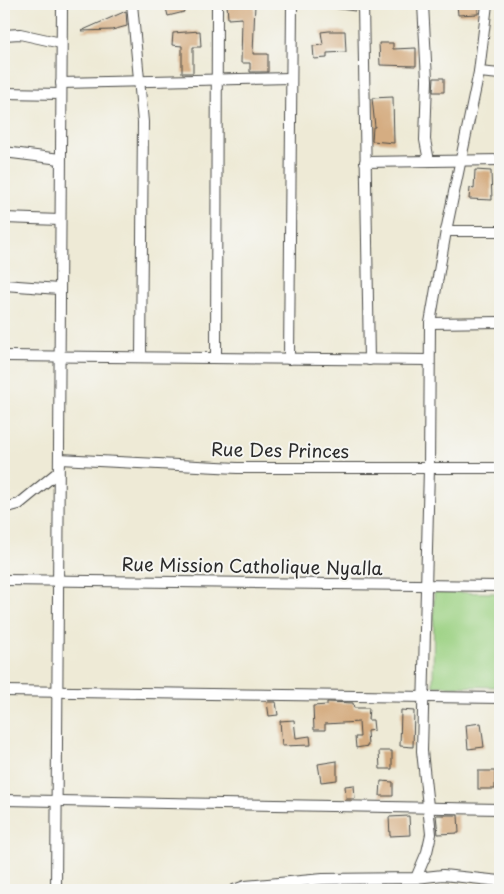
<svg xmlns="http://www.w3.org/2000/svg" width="504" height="894" viewBox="0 0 504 894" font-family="'Playpen Sans',sans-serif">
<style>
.green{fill:#9bd182;stroke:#637e56}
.building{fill:#d5ad82}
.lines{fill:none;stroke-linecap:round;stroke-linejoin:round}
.minor-casing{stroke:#484845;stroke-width:12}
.minor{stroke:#fff;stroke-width:10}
.labels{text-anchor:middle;stroke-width:4;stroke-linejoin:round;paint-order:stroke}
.street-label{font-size:18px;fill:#2b2b2b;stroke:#f6f6f2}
</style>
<rect width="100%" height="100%" fill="#f6f6f2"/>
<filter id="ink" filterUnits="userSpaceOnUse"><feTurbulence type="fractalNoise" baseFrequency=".02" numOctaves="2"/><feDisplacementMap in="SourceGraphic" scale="10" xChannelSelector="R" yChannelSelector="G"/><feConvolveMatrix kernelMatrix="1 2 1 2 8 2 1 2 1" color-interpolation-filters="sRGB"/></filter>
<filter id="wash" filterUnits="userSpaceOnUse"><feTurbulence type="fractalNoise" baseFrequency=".0096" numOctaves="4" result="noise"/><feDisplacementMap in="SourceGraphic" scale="20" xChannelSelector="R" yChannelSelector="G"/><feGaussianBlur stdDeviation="1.12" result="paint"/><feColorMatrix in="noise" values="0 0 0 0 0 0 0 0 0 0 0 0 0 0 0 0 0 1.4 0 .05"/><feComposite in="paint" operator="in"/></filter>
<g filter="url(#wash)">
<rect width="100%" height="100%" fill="#eeead6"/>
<path class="green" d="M434 592 500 593V687L433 686Z"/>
<g id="blocks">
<g class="building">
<path d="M165 4H182L184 12 168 16Z"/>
<path d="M227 4H255L253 54H268V72H250V63H241L242 18 228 19Z"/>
<path d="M332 4H356L355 11 332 8Z"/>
<path d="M457 4H478V14L458 15Z"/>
<path d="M126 11 127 26 112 30 81 31Z"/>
<path d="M200 31 201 47H193V73H182V46L172 45 173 33Z"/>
<path d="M329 31H345L346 52 327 53V58L314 59 313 46 323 45 321 32Z"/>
<path d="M379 43H393V49L416 48V66L380 65Z"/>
<path d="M434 78H444V92H433Z"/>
<path d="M393 97 394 143 372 141 373 127H375L372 98Z"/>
<path d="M475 170 491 171 492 200 469 199 470 188 474 189Z"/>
<path d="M267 702H276L278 715 269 716Z"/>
<path d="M327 702 353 703 354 708H369L368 720H373L374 730 367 731 368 746 356 748 355 737H360L359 722 325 724V730H314L313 706 327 705Z"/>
<path d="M401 710 414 711 413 747 400 746Z"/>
<path d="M294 720 296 738 310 736 311 745 282 746 280 721Z"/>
<path d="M481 723 484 747 468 749 466 725Z"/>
<path d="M379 751H392V769H380Z"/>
<path d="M337 761V780L321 782 318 764Z"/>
<rect x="478" y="771" width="17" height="18"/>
<path d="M381 781 393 782V796H380Z"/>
<path d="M354 785 355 799H346L345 786Z"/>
<path d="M436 815H458L459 833 438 834Z"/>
<path d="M409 816 410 835 390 836 389 817Z"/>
</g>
</g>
</g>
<g filter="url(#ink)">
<use href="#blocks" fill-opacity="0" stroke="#484845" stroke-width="1"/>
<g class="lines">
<defs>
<g id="minor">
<path d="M132 4 143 122 141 357"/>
<path d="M363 4 369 360"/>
<path d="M423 4 427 80 425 140 429 161"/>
<path d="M4 35 20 34 61 43"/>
<path d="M479 72 500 74"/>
<path d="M61 83 290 78"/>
<path d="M4 93 61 94"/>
<path d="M4 152 60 159"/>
<path d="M365 162 500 160"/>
<path d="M4 218 60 220"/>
<path d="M446 231H500"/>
<path d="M4 285 59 289"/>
<path d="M430 323 500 322"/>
<path d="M4 356 429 360"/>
<path d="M216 358 217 4"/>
<path d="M289 359 292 4"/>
<path d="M59 459 237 468H500"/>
<path d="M4 508 19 504 58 472"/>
<path d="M4 580 500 586"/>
<path d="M4 691 500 698"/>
<path d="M4 800 500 809"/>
<path d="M416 878 427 852 431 834 422 751 429 468 430 323 446 231 479 72 487 4"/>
<path d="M56 890 62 4"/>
<path d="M234 890 245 886 323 879 416 878 443 875 500 881"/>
</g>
</defs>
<use href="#minor" class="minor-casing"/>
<use href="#minor" class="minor"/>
</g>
</g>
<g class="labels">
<g class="street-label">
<text transform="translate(280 451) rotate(1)" y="6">Rue Des Princes</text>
<text transform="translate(252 567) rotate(1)" y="6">Rue Mission Catholique Nyalla</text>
</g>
</g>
<rect width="504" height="894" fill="none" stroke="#f6f6f2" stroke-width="20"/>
</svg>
